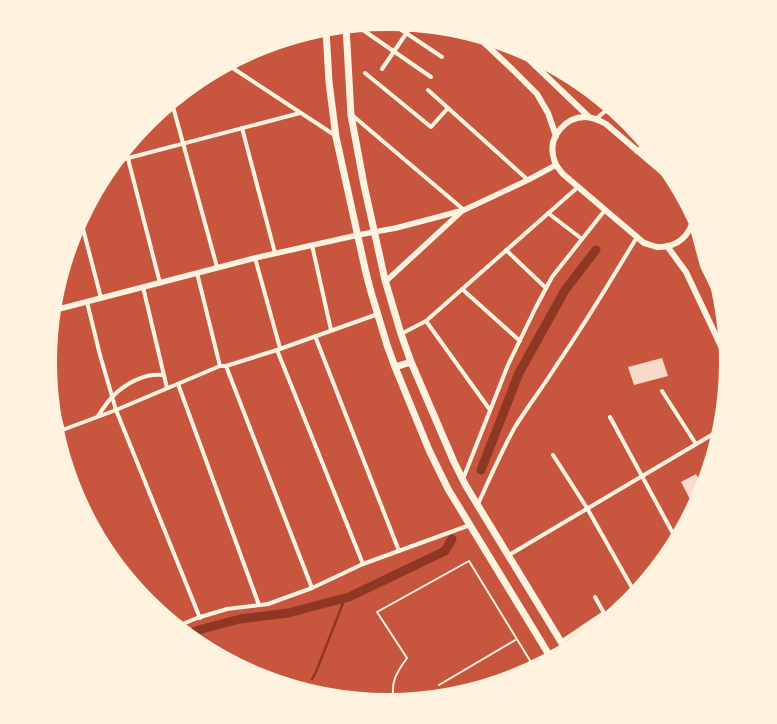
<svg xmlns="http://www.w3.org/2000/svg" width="777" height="724" viewBox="0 0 777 724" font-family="'Roboto Condensed',sans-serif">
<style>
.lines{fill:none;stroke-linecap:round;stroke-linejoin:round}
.stream{stroke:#8f3625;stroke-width:2.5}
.canal{stroke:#8f3625;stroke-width:9}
.building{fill:#f7dbc8}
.service{stroke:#fff3e0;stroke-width:2}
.minor{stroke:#fff3e0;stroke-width:4}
.tertiary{stroke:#fff3e0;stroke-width:5.5}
.secondary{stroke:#fff3e0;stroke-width:6}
.primary{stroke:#fff3e0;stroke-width:7}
.rim{fill:none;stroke:#fff3e0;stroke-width:2}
</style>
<rect width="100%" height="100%" fill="#c8553d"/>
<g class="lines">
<path class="stream" d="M312 679 316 672 345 598"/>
<g class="canal">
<path d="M481 470 519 373 565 290 596 250"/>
<path d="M188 634 202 629 240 619 288 613 349 597 445 551 452 539"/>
</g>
</g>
<g class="building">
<path d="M662 358 668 376 634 385 628 367Z"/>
<path d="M696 474 703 487 702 492 694 507 681 482Z"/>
</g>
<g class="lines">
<g class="service">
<path d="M275 680C298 681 313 686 334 696"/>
<path d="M439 685 517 639"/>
<path d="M394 700C390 682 397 672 407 658L377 612 469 561 534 667"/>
</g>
<g class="minor">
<path d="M391 23 442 57"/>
<path d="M360 28 431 77"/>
<path d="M228 65 336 136"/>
<path d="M382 69 412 25"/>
<path d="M365 73 431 127 448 108"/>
<path d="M428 90 528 180"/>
<path d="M172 103 217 267"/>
<path d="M352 115 464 210"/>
<path d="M596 119 610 107"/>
<path d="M242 128 275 253"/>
<path d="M126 151 160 283"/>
<path d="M117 161 300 113"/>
<path d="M548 213 582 239"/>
<path d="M81 221 101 298"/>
<path d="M312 245 331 330"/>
<path d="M506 250 546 288"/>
<path d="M255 258 280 348"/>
<path d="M197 273 220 366"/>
<path d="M143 287 167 388"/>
<path d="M462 289 520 341"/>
<path d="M87 302 100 355 116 410 200 618"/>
<path d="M426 321 490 410"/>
<path d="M401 334 426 321 578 187"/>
<path d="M315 336 399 551"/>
<path d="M277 350 363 564"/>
<path d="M226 366 312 588"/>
<path d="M178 384 259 605"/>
<path d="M662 391 696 444"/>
<path d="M53 394 63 430"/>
<path d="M98 416C102 410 107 402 113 396 126 383 145 373 163 375"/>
<path d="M610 417 676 539"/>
<path d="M57 432 116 410 220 366H226L277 350 378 314"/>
<path d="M553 455 587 508 635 593"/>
<path d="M68 466 81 502"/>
<path d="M463 479 508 365 535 309 552 277 605 210"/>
<path d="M478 504C490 478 501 452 515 427 528 406 543 387 556 366 585 324 611 280 637 237"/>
<path d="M509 555 720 430"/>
<path d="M178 626 197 618 227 609 268 604 312 588 363 564 470 525"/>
<path d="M561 642 604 613 595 597"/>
</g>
<g class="tertiary">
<path d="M385 282 462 211"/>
<path d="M55 310 255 258 358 235 396 228 438 217 464 210 528 180 556 165"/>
</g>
<g class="secondary">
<path d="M477 36 513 70 537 94 548 113 556 136"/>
<path d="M518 49 589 117"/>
<path d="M637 151 648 147"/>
<path d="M675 183 606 124C599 120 593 117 585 117 566 117 549 136 553 155 554 163 558 168 563 174L644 243C648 244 653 246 657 247 677 248 690 236 694 217"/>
<path d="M692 225 703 266 722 305"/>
<path d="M667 246 686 272 727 359"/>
</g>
<g class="primary">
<path d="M346 27 351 115 364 185 385 280 401 334 411 362 454 462 466 486 566 650"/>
<path d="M326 29 329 82 336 137 366 273 371 292 387 345 395 367 429 450 448 489 551 658"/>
<path d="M395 367 411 362"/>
</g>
</g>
<path d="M0 0H777V724H0ZM56 362a332 332 0 1 1 664 0a332 332 0 1 1-664 0Z" fill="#fff3e0" fill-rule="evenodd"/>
<path class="rim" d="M56 362a332 332 0 1 1 664 0a332 332 0 1 1-664 0Z"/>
</svg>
